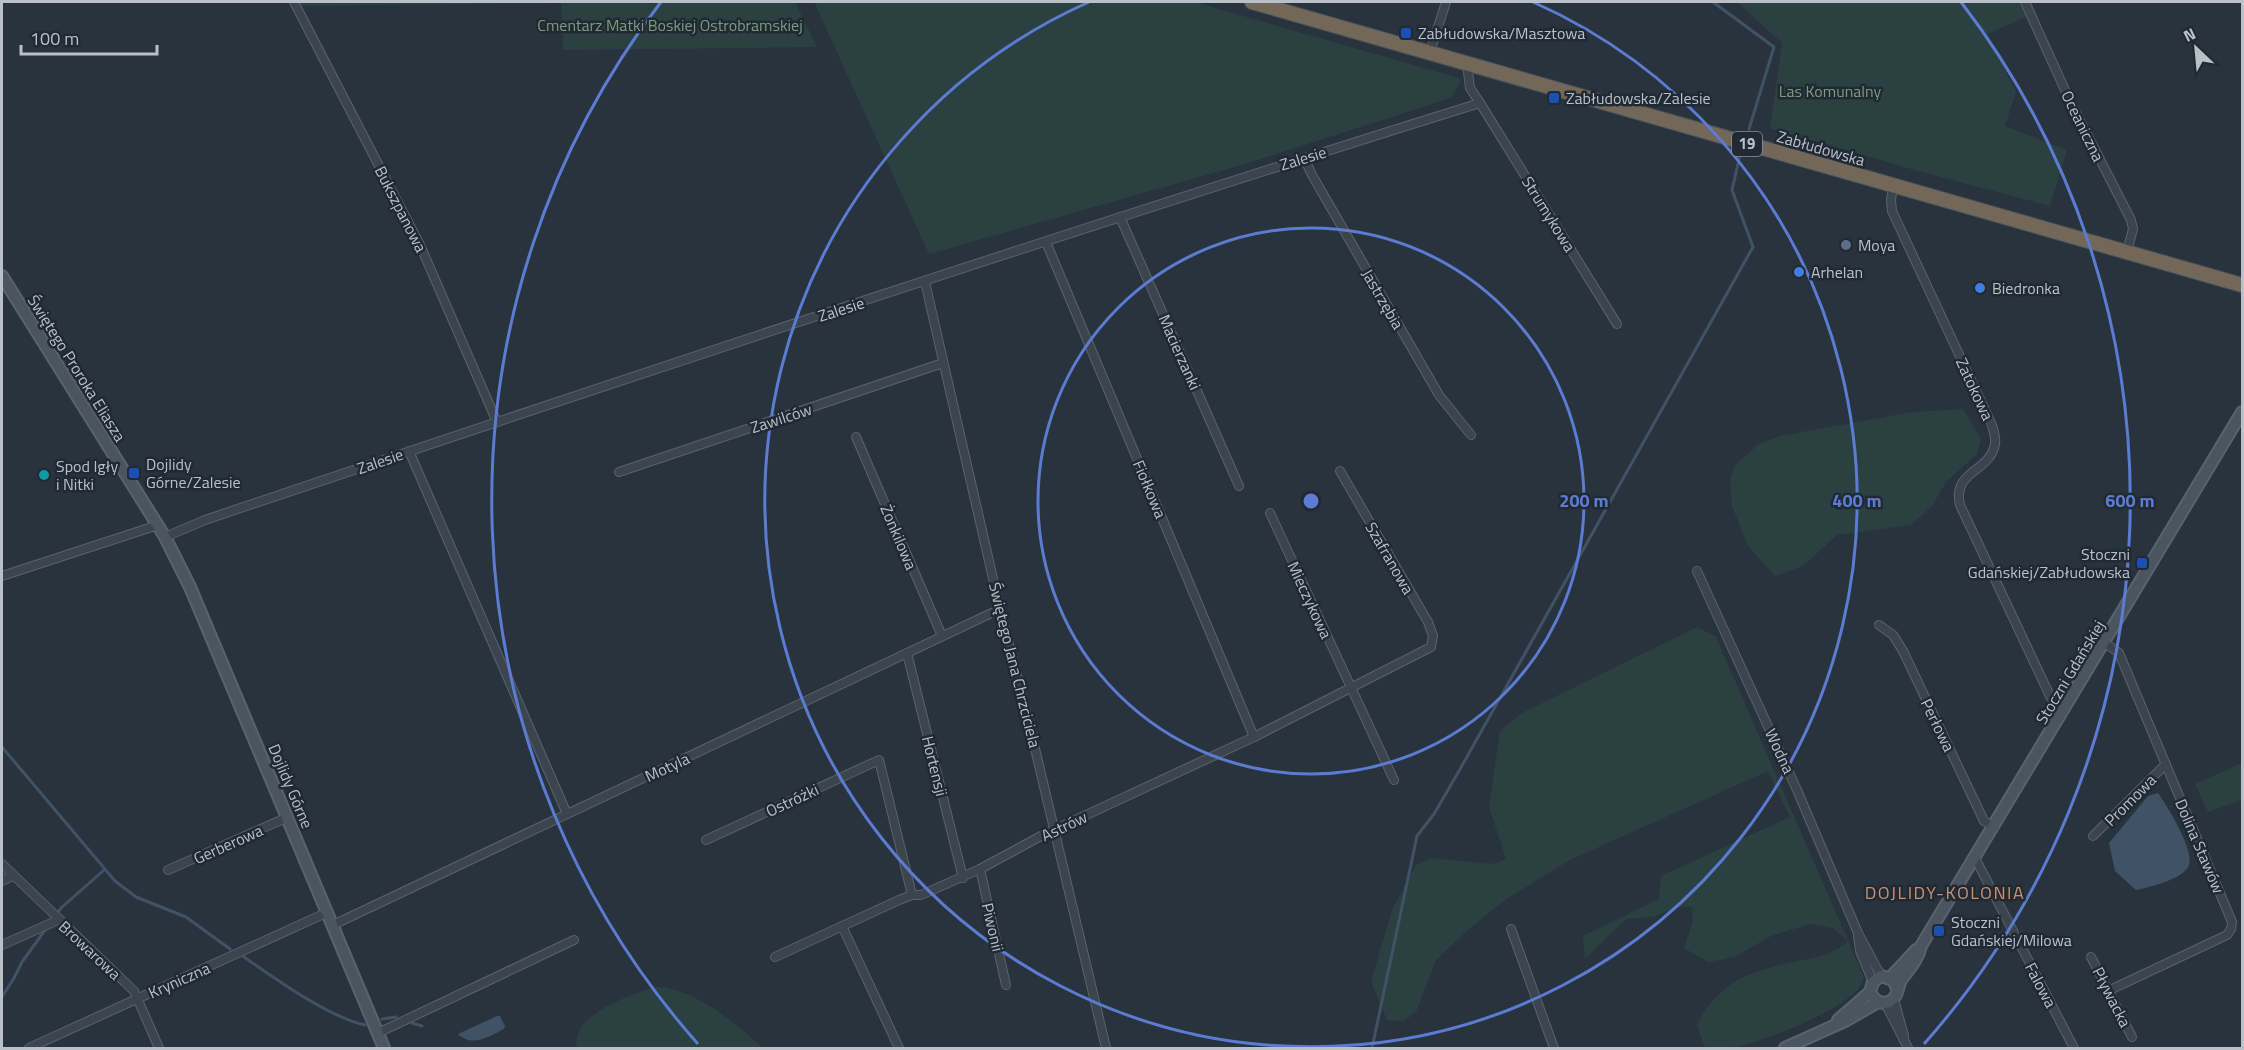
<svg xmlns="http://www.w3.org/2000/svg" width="2244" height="1050" viewBox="0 0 2244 1050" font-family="'Titillium Web',sans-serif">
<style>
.green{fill:#2b4040}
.water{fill:#405265}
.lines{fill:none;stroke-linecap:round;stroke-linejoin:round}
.stream{stroke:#405265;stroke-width:3}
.street-casing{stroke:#5a636b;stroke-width:10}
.secondary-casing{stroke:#5a636b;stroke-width:14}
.highway-casing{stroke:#475058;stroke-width:16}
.street{stroke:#3c454e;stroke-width:8}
.secondary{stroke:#4b5560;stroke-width:10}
.highway{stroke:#73675a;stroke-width:14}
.ring{fill:none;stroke:#5b7cd2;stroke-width:3}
.transit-dot{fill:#1a4fb4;stroke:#212a33;stroke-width:2}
.service-dot{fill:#5c6f8a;stroke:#212a33;stroke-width:2}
.shop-dot{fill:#3f7fe0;stroke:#212a33;stroke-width:2}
.culture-dot{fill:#0f9aa8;stroke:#212a33;stroke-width:2}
.labels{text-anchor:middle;stroke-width:5;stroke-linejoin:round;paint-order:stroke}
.shield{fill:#212a33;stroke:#8b939b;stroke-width:1.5}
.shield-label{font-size:15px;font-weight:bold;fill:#b9c0c8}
.park-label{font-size:16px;fill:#7a9c7f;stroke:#212a33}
.poi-label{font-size:16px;fill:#b9c0c8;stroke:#212a33;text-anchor:start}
.street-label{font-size:16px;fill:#b9c0c8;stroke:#212a33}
.neighbourhood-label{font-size:18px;letter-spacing:1.5px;fill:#c99173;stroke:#212a33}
.centre{fill:#5b7cd2;stroke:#212a33;stroke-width:3}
.ring-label{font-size:18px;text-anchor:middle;font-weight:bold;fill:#5b7cd2;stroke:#212a33;stroke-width:5;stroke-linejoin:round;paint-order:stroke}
</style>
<rect width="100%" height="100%" fill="#29333e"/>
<g class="green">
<path d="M299 2H795L817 47 563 50 561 3 301 6Z"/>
<path d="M814 2H1195L1462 79 1451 98 1245 164 929 254Z"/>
<path d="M1737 2H2031L2036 12 1988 34 2016 92 2005 126 2067 150 2050 206 1911 169 1770 128 1782 43Z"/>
<path d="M1963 409 1981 439 1977 454 1946 482 1932 506 1911 525 1837 535 1803 566 1775 576 1748 546 1732 506 1730 478 1736 464 1759 444 1780 436 1912 412Z"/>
<path d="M1697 627 1716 637 1864 977C1863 981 1861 986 1858 989 1841 1011 1756 1046 1728 1048 1720 1049 1712 1049 1705 1048L1697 1024C1724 976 1752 971 1802 960 1820 957 1835 953 1848 941L1833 928 1810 924 1771 936 1735 957 1708 962 1684 948 1693 920 1692 907H1679L1653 917 1626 919 1585 959 1583 936 1659 899 1661 876 1790 817 1768 771 1570 860 1505 900 1470 928 1436 960 1416 1012 1404 1021 1387 1020 1371 982 1392 910 1416 865 1431 858 1492 864 1506 859 1489 807 1500 731 1522 713Z"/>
<path d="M2242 763V800L2208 812 2195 784Z"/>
<path d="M655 987C690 986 739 1024 762 1048H577C569 1015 631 995 655 987Z"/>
</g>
<g class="water">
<path d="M2158 793C2167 806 2194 849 2189 865 2184 879 2150 887 2136 890L2115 871 2109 843 2148 796Z"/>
<path d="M497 1016H500L505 1026 504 1029C490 1036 472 1048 458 1034Z"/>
</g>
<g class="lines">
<g class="stream">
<path d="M1713 2 1774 47 1749 129"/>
<path d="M2 747 115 881 136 897 186 917 230 949"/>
<path d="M55 916 61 908 104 870"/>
<path d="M244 957C276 979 328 1017 365 1025"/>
<path d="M2 997 14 978 22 962 48 926"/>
<path d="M382 1019 396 1017"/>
<path d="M412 1023 422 1026"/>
<path d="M1372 1048 1417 836 1434 814 1459 771 1753 247 1732 190 1740 155"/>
</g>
<defs>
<g id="street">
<path d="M294 2 420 245 497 422"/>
<path d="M2025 2 2070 101 2131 220 2133 229 2127 252"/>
<path d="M1430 52 1446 2"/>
<path d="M1480 103 1617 324"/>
<path d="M1304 158 1312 175 1439 395 1471 435"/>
<path d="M1893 185 1891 200 1892 211 1992 425C1994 433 1997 440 1994 448 1987 472 1952 472 1960 505L2050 696 2063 712"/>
<path d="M1120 217 1239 486"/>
<path d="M1046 242 1254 737"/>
<path d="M925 282 1000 609 1028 719 1106 1048"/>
<path d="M856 437 942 636"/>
<path d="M409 451 567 814"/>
<path d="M619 472 943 363"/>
<path d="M1270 513 1394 780"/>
<path d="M165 537 205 520C629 377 1053 236 1480 103L1470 88 1467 64"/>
<path d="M1697 571 1797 790 1858 933 1881 976"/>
<path d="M2 576 158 525"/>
<path d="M1879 625 1893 635 1903 651 1984 821 1994 827"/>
<path d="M2105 643 2119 653 2232 922 2231 929 2227 935 2110 990"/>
<path d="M907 653 963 878"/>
<path d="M2093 836 2166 764"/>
<path d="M706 840 879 760 912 895"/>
<path d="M1975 858 2074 1048"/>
<path d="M2 864 134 991 159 1048"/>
<path d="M980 869 1006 985"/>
<path d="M168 870 288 817"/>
<path d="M2 881 13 876"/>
<path d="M333 925 1000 609"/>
<path d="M842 926 899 1048"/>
<path d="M1511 929 1554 1048"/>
<path d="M1858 935 1860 951 1873 982"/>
<path d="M2 945 58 920"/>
<path d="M775 957 899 900 912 895H921L980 869 1041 836 1254 737 1431 647 1433 636 1428 622 1340 471"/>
<path d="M2091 957 2132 1037"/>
<path d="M1894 999 1904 1036"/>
<path d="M1885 1003 1908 1048"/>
<path d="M378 1033 574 940"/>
<path d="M29 1048 328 912"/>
</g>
<g id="secondary">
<path d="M2 276 165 537 190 587 384 1048"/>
<path d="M1890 978 1916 950"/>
<path d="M1897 988 1893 980 1881 976 1873 982 1870 992C1874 1001 1885 1008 1894 998 1898 994 1898 986 1901 980 1909 969 1918 960 1921 946L2242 412"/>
<path d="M1838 1020 1870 992"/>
<path d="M1785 1048 1847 1020 1878 1002"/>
</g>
<path id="highway" d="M1252 2 2242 285"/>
</defs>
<use href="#street" class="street-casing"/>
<use href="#secondary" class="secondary-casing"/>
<use href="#highway" class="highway-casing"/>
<use href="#street" class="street"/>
<use href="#secondary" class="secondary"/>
<use href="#highway" class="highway"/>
</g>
<g class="ring">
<circle cx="1311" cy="501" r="273"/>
<path d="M1533 2A546 546 0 1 1 1089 2"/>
<path d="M698 1044A819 819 0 0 1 661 2M1961 2A819 819 0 0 1 1924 1044"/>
</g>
<g class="transit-dot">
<rect x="1400" y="27" width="12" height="12" rx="3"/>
<rect x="1548" y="92" width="12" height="12" rx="3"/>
<rect x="128" y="467" width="12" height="12" rx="3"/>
<rect x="2136" y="557" width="12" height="12" rx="3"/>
<rect x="1933" y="925" width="12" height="12" rx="3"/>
</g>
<circle class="service-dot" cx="1846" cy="245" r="6"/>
<g class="shop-dot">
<circle cx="1799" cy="272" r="6"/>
<circle cx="1980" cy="288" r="6"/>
</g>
<circle class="culture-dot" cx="44" cy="475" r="6"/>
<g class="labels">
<rect class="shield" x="1732" y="132" width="30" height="24" rx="4.5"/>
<g class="shield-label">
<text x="1747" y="149">19</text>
</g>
<g class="park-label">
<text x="670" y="31">Cmentarz Matki Boskiej Ostrobramskiej</text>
<text x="1830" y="97">Las Komunalny</text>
</g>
<g class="poi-label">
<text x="1418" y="39">Zabłudowska/Masztowa</text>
<text x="1566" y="104">Zabłudowska/Zalesie</text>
<text x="1858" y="251">Moya</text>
<text x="1811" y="278">Arhelan</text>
<text x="1992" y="294">Biedronka</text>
<text x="146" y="470">Dojlidy<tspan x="146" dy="18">Górne/Zalesie</tspan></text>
<text x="56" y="472">Spod Igły<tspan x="56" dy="18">i Nitki</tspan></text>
<text x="2130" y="560" text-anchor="end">Stoczni<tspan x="2130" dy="18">Gdańskiej/Zabłudowska</tspan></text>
<text x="1951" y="928">Stoczni<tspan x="1951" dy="18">Gdańskiej/Milowa</tspan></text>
</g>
<g class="street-label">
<text transform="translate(2083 126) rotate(64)" y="6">Oceaniczna</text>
<text transform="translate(1821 148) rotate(16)" y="6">Zabłudowska</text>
<text transform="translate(1303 158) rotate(-17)" y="6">Zalesie</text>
<text transform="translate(401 209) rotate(63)" y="6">Bukszpanowa</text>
<text transform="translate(1549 214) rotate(58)" y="6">Strumykowa</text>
<text transform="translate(1383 299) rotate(60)" y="6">Jastrzębia</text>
<text transform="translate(841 309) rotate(-18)" y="6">Zalesie</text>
<text transform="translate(1180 352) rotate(66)" y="6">Macierzanki</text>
<text transform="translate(77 368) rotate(58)" y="6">Świętego Proroka Eliasza</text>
<text transform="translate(1975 389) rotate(65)" y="6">Zatokowa</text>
<text transform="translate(781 418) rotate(-18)" y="6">Zawilców</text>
<text transform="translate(380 461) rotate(-19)" y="6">Zalesie</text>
<text transform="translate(1150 489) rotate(67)" y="6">Fiołkowa</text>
<text transform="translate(899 537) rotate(67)" y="6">Żonkilowa</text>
<text transform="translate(1390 558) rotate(60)" y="6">Szafranowa</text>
<text transform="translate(1310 600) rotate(65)" y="6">Mieczykowa</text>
<text transform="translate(1015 665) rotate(76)" y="6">Świętego Jana Chrzciciela</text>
<text transform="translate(2070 672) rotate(-59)" y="6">Stoczni Gdańskiej</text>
<text transform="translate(1938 725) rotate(64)" y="6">Perłowa</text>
<text transform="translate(1780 751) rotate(65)" y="6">Wodna</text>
<text transform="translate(935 766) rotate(76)" y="6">Hortensji</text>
<text transform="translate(667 767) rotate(-25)" y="6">Motyla</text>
<text transform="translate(291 786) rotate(67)" y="6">Dojlidy Górne</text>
<text transform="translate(792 800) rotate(-25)" y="6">Ostróżki</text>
<text transform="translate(2130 800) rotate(-45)" y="6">Promowa</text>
<text transform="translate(1064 826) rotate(-25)" y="6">Astrów</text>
<text transform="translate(228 844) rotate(-24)" y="6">Gerberowa</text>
<text transform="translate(2200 846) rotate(67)" y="6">Dolina Stawów</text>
<text transform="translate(993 927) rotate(77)" y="6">Piwonii</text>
<text transform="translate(90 950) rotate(43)" y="6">Browarowa</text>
<text transform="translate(179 980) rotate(-24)" y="6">Kryniczna</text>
<text transform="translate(2041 985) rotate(62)" y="6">Falowa</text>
<text transform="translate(2112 997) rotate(63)" y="6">Pływacka</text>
</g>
<g class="neighbourhood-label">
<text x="1945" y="899">DOJLIDY-KOLONIA</text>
</g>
</g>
<circle cx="1311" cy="501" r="9" class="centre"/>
<g class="ring-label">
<text x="1584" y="507">200 m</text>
<text x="1857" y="507">400 m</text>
<text x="2130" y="507">600 m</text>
</g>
<rect width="2244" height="1050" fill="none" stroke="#b9c0c8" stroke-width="6"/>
<g transform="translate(2196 48) rotate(334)" stroke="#212a33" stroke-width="4.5" paint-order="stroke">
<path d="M0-4.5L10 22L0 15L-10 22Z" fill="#b9c0c8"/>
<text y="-9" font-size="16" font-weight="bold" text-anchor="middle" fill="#b9c0c8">N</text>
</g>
<path d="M21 45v9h136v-9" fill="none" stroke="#b9c0c8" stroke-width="3"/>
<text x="30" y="45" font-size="18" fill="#b9c0c8" stroke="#212a33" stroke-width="4.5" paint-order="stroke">100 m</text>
</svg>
